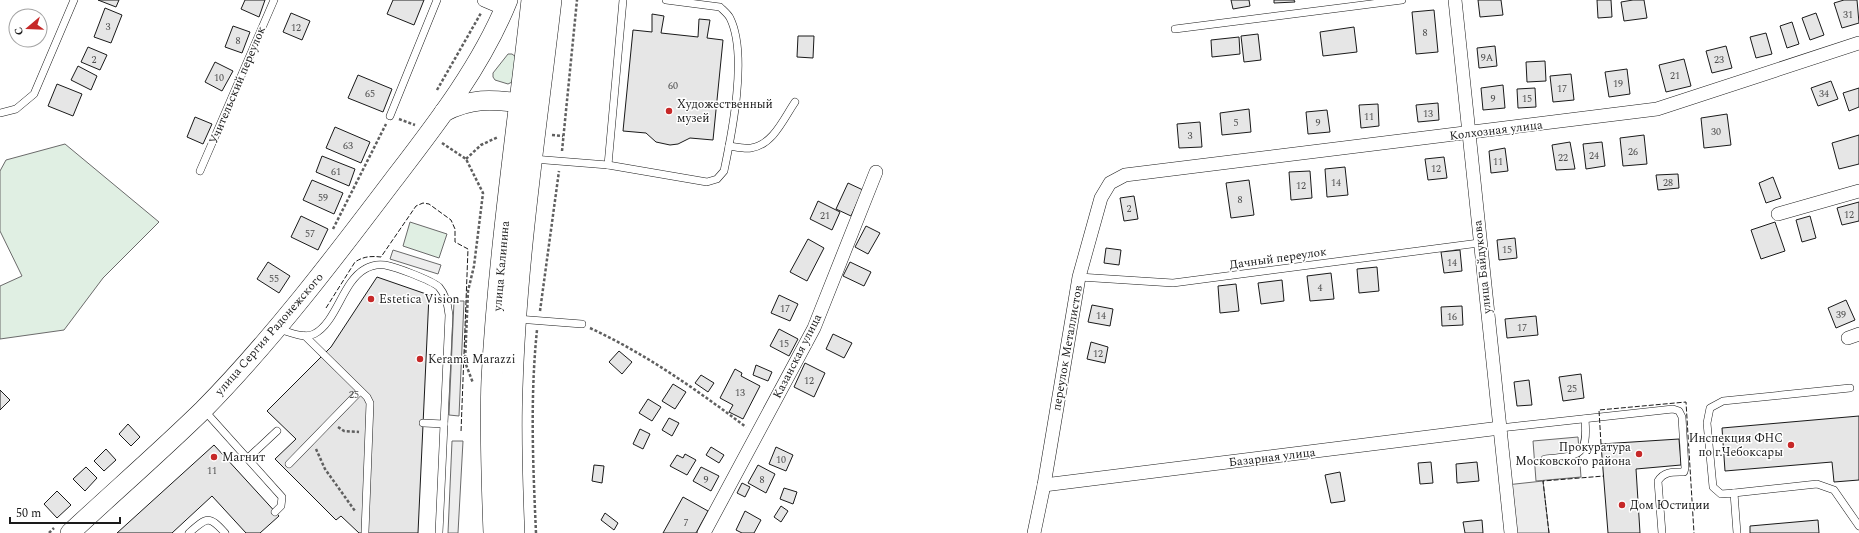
<svg xmlns="http://www.w3.org/2000/svg" width="1859" height="533" viewBox="0 0 1859 533" font-family="Spectral,serif">
<style>
.green{fill:#e0efe3;stroke:#6a6a6a}
.parking{fill:#ededed;stroke:#6a6a6a}
.building{fill:#e6e6e6;stroke:#1a1a1a}
.lines{fill:none;stroke-linecap:round;stroke-linejoin:round}
.lane-casing{stroke:#1a1a1a;stroke-width:8}
.street-casing{stroke:#1a1a1a;stroke-width:14}
.secondary-casing{stroke:#1a1a1a;stroke-width:20}
.primary-casing{stroke:#1a1a1a;stroke-width:22}
.path{stroke:#5f5f5f;stroke-width:2.5;stroke-dasharray:3 2;stroke-linecap:butt}
.lane{stroke:#fff;stroke-width:7}
.street{stroke:#fff;stroke-width:13}
.secondary{stroke:#fff;stroke-width:19}
.primary{stroke:#fff;stroke-width:21}
.fence{stroke:#1a1a1a;stroke-width:1;stroke-dasharray:5 2;stroke-linecap:butt}
.poi-dot{fill:#c62828;stroke:#fff;stroke-width:1.5}
.labels{text-anchor:middle;stroke-width:3;stroke-linejoin:round;paint-order:stroke}
.number-label{font-size:10px;fill:#4d4d4d}
.street-label{font-size:12px;fill:#1a1a1a;stroke:#fff}
.poi-label{font-size:12px;fill:#1a1a1a;stroke:#fff;text-anchor:start}
</style>
<rect width="100%" height="100%" fill="#fff"/>
<g class="green">
<path d="M508 54H512L516 57 512 82 508 84 495 80 493 77V73Z"/>
<path d="M65 144 159 222 103 278 64 330 0 339V286L22 276 0 231V171L6 160Z"/>
<path d="M410 222 447 234 439 258 403 246Z"/>
</g>
<g class="parking">
<path d="M393 250 441 265 438 274 390 259Z"/>
<path d="M454 301H464L459 416 449 415Z"/>
<path d="M1578 437 1581 477 1536 481 1533 441Z"/>
<path d="M452 441H463L458 533H448Z"/>
<path d="M1543 481 1549 533H1511L1506 485Z"/>
</g>
<g class="building">
<path d="M98 0H119L116 7Z"/>
<path d="M245 0H265L259 17 241 9Z"/>
<path d="M393 0H424L414 25 387 14Z"/>
<path d="M1231 0H1249L1250 6 1233 9Z"/>
<path d="M1274 0H1294L1295 2 1274 3Z"/>
<path d="M1478 0H1501L1503 15 1480 17Z"/>
<path d="M1597 0H1611L1612 17 1598 18Z"/>
<path d="M1633 0H1644L1647 18 1624 21 1621 2Z"/>
<path d="M1844 0H1857L1859 23 1842 28 1834 3Z"/>
<path d="M105 8 122 15 111 43 94 37Z"/>
<path d="M1434 10 1438 52 1416 54 1412 12Z"/>
<path d="M291 13 310 21 302 40 283 32Z"/>
<path d="M1816 13 1824 35 1810 40 1802 18Z"/>
<path d="M652 14 664 16 661 33 698 37 699 19 710 20 707 38 723 40 713 140 690 138 678 144 670 145 656 142 646 133 623 131 633 30 652 32Z"/>
<path d="M1792 22 1799 44 1787 48 1780 26Z"/>
<path d="M233 26 250 32 242 53 225 47Z"/>
<path d="M1354 27 1357 52 1323 56 1320 32Z"/>
<path d="M1766 33 1772 54 1756 58 1750 37Z"/>
<path d="M1258 34 1261 60 1244 62 1241 36Z"/>
<path d="M798 36H814L813 58 797 57Z"/>
<path d="M1239 37 1240 54 1212 57 1211 40Z"/>
<path d="M1495 46 1497 66 1479 68 1477 48Z"/>
<path d="M1726 46 1732 68 1712 73 1706 51Z"/>
<path d="M88 47 107 55 100 70 81 62Z"/>
<path d="M1684 59 1691 86 1666 92 1659 65Z"/>
<path d="M1545 61 1546 81 1527 82 1526 62Z"/>
<path d="M215 62 233 71 222 91 205 82Z"/>
<path d="M78 66 97 76 91 90 71 80Z"/>
<path d="M1627 69 1630 94 1609 97 1605 72Z"/>
<path d="M1571 74 1574 100 1553 102 1550 76Z"/>
<path d="M358 75 392 89 383 112 348 98Z"/>
<path d="M1831 81 1838 99 1818 106 1811 88Z"/>
<path d="M57 84 82 94 73 116 48 106Z"/>
<path d="M1503 85 1505 108 1483 110 1481 88Z"/>
<path d="M1535 88 1536 107 1518 108 1517 89Z"/>
<path d="M1859 88V107L1849 111 1843 93Z"/>
<path d="M1438 103 1439 120 1418 122 1416 105Z"/>
<path d="M1378 104 1379 126 1361 128 1359 105Z"/>
<path d="M1249 109 1251 132 1222 135 1220 113Z"/>
<path d="M1327 110 1330 132 1308 134 1306 112Z"/>
<path d="M1727 114 1731 145 1704 148 1701 118Z"/>
<path d="M195 117 212 124 203 144 187 137Z"/>
<path d="M1200 122 1202 147 1179 148 1177 124Z"/>
<path d="M335 127 370 142 361 163 326 148Z"/>
<path d="M1644 135 1647 164 1623 166 1620 138Z"/>
<path d="M1859 135V164L1839 169 1832 143Z"/>
<path d="M1570 142 1575 169 1556 170 1552 145Z"/>
<path d="M1602 142 1605 166 1586 169 1583 144Z"/>
<path d="M1505 148 1508 171 1491 173 1489 151Z"/>
<path d="M322 156 355 169 349 186 316 172Z"/>
<path d="M1444 157 1447 178 1428 180 1425 159Z"/>
<path d="M1345 167 1348 195 1327 197 1325 169Z"/>
<path d="M1310 171 1312 198 1291 200 1289 172Z"/>
<path d="M1678 174 1679 188 1658 190 1656 175Z"/>
<path d="M1773 177 1781 198 1766 203 1759 183Z"/>
<path d="M312 180 343 193 334 214 303 200Z"/>
<path d="M1249 180 1254 215 1231 218 1226 183Z"/>
<path d="M848 183 863 190 851 216 836 209Z"/>
<path d="M1134 196 1138 219 1124 221 1120 198Z"/>
<path d="M818 201 840 212 832 230 810 219Z"/>
<path d="M1859 202V221L1842 225 1837 208Z"/>
<path d="M301 216 328 229 318 250 291 237Z"/>
<path d="M1810 216 1816 238 1802 242 1796 220Z"/>
<path d="M1775 222 1785 251 1761 259 1751 230Z"/>
<path d="M866 226 880 233 868 254 855 247Z"/>
<path d="M1515 238 1517 258 1499 260 1497 240Z"/>
<path d="M808 239 824 248 807 281 790 272Z"/>
<path d="M1106 248 1121 250 1119 265 1104 263Z"/>
<path d="M1460 250 1462 271 1444 273 1441 252Z"/>
<path d="M268 262 290 276 279 293 257 279Z"/>
<path d="M850 262 871 272 864 286 843 276Z"/>
<path d="M1377 267 1379 291 1359 293 1357 269Z"/>
<path d="M1331 273 1334 299 1310 301 1307 276Z"/>
<path d="M377 277 429 295 418 533H359L341 516 336 520 275 459 296 439 267 411 331 347Z"/>
<path d="M1282 280 1284 301 1261 304 1258 283Z"/>
<path d="M1236 284 1239 311 1220 313 1218 286Z"/>
<path d="M779 295 798 304 790 321 771 313Z"/>
<path d="M1846 300 1855 320 1836 328 1828 308Z"/>
<path d="M1092 305 1113 309 1110 326 1088 322Z"/>
<path d="M1462 306 1463 325 1442 326 1441 307Z"/>
<path d="M1536 316 1538 335 1507 338 1505 319Z"/>
<path d="M779 329 798 339 789 356 770 346Z"/>
<path d="M833 334 852 343 844 358 826 349Z"/>
<path d="M1091 342 1108 347 1105 363 1087 359Z"/>
<path d="M619 351 632 362 622 374 609 362Z"/>
<path d="M805 363 825 373 814 397 794 387Z"/>
<path d="M756 365 772 372 768 381 753 375Z"/>
<path d="M735 369 742 373 741 376 760 386 743 419 729 412 733 405 720 398Z"/>
<path d="M1581 374 1584 398 1563 401 1559 377Z"/>
<path d="M701 375 714 383 708 392 695 383Z"/>
<path d="M1529 380 1532 405 1517 406 1514 382Z"/>
<path d="M673 384 686 392 675 409 662 401Z"/>
<path d="M0 390 10 400 0 410Z"/>
<path d="M648 399 661 407 652 421 639 413Z"/>
<path d="M1859 416V480L1834 482 1832 462 1725 471 1722 428Z"/>
<path d="M669 418 679 423 672 436 662 430Z"/>
<path d="M128 424 140 437 131 446 119 434Z"/>
<path d="M640 429 650 434 643 449 633 444Z"/>
<path d="M1679 439 1681 465 1636 469 1640 533H1608L1601 444Z"/>
<path d="M214 445 279 516 260 533H246L212 496 172 533H117Z"/>
<path d="M711 447 724 455 719 463 706 455Z"/>
<path d="M776 447 793 455 786 471 769 464Z"/>
<path d="M106 449 116 460 104 471 94 461Z"/>
<path d="M685 454 696 460 687 475 670 466 677 455 683 458Z"/>
<path d="M1431 462 1433 483 1420 484 1418 463Z"/>
<path d="M1477 462 1479 481 1457 483 1456 464Z"/>
<path d="M594 465 604 466 602 483 592 481Z"/>
<path d="M758 465 775 474 766 493 748 483Z"/>
<path d="M86 467 97 478 85 491 73 479Z"/>
<path d="M701 467 719 476 711 491 693 481Z"/>
<path d="M1340 472 1345 501 1331 503 1325 475Z"/>
<path d="M742 483 750 487 745 497 737 493Z"/>
<path d="M784 488 797 492 793 504 780 499Z"/>
<path d="M57 491 71 505 57 518 44 504Z"/>
<path d="M683 497 708 511 696 533H663Z"/>
<path d="M781 506 788 511 781 522 774 517Z"/>
<path d="M745 511 761 520 754 533H742L736 530Z"/>
<path d="M605 513 618 523 614 530 601 520Z"/>
<path d="M1482 520 1483 533H1465L1463 522Z"/>
<path d="M1818 520 1819 533H1750V526Z"/>
</g>
<g class="lines">
<defs>
<g id="lane">
<path d="M1175 29 1402 0"/>
<path d="M0 113 16 109 34 94 74 0"/>
<path d="M390 116 437 0"/>
<path d="M729 146C736 147 744 149 751 148 773 145 784 118 795 102"/>
<path d="M533 159 608 165 707 182 717 179 724 171C732 133 748 54 730 18 728 14 723 10 720 7L666 0"/>
<path d="M608 165 623 0"/>
<path d="M200 171 274 0"/>
<path d="M1079 277 1173 283 1479 243"/>
<path d="M517 319 582 324"/>
<path d="M279 329C289 332 304 339 314 334 337 322 342 282 365 269 370 266 378 264 385 265 396 267 431 280 439 287 446 295 448 305 449 315L439 533"/>
<path d="M305 336 367 397 370 403 365 532"/>
<path d="M203 409 282 497 281 506 275 512"/>
<path d="M423 423 444 424"/>
<path d="M1500 428 1673 409 1679 411 1682 417 1685 468 1684 472C1673 472 1664 471 1658 481L1662 533"/>
<path d="M248 458 277 431"/>
<path d="M1545 459C1580 456 1588 456 1585 419"/>
<path d="M289 464 360 391"/>
<path d="M1734 493 1817 484 1834 490 1859 526"/>
<path d="M189 533C207 517 209 515 225 533"/>
<path d="M1737 533 1734 493 1721 494 1713 487 1707 423 1710 408 1723 401 1850 388"/>
</g>
<g id="street">
<path d="M484 0 505 9"/>
<path d="M1455 0 1511 533"/>
<path d="M1778 214 1859 191"/>
<path d="M1848 338 1859 334"/>
<path d="M1044 485 1500 428"/>
<path d="M704 533 814 328 876 172"/>
<path d="M1034 533 1044 485 1079 277 1101 198 1110 183 1125 175 1657 109 1859 43"/>
</g>
<g id="secondary">
<path d="M444 112C471 98 491 99 520 103"/>
<path d="M70 533C114 492 160 452 203 410 272 340 335 257 394 179 437 123 482 65 508 0"/>
</g>
<g id="primary">
<path d="M494 533C492 482 490 430 492 379 499 252 518 126 532 0"/>
<path d="M514 533C512 485 510 436 512 388 516 258 536 129 551 0"/>
</g>
</defs>
<use href="#lane" class="lane-casing"/>
<use href="#street" class="street-casing"/>
<use href="#secondary" class="secondary-casing"/>
<use href="#primary" class="primary-casing"/>
<g class="path">
<path d="M437 90 481 13"/>
<path d="M399 119 415 125"/>
<path d="M552 135 563 136"/>
<path d="M442 143 466 159 483 193 474 266 468 291 465 362 473 383"/>
<path d="M562 151 577 0"/>
<path d="M466 159 481 145 498 137"/>
<path d="M333 229 386 124"/>
<path d="M540 311 559 171"/>
<path d="M590 328C646 354 697 390 746 427"/>
<path d="M338 427 344 431 359 432"/>
<path d="M316 449 325 469 355 511"/>
<path d="M49 533 54 528"/>
<path d="M536 533C533 465 530 398 537 330"/>
</g>
<use href="#lane" class="lane"/>
<use href="#street" class="street"/>
<use href="#secondary" class="secondary"/>
<use href="#primary" class="primary"/>
<g class="fence">
<path d="M326 308 355 262C364 256 372 256 381 257L416 206 423 203 429 204 451 220 455 229V242L468 249 461 432"/>
<path d="M1601 444 1599 410 1686 402 1694 533"/>
<path d="M1549 533 1543 481 1604 476"/>
</g>
</g>
<g class="poi-dot">
<circle cx="669" cy="111" r="4"/>
<circle cx="371" cy="299" r="4"/>
<circle cx="420" cy="359" r="4"/>
<circle cx="1791" cy="445" r="4"/>
<circle cx="1639" cy="454" r="4"/>
<circle cx="214" cy="457" r="4"/>
<circle cx="1622" cy="505" r="4"/>
</g>
<g class="labels">
<g class="number-label">
<text x="1848" y="18">31</text>
<text x="108" y="30">3</text>
<text x="296" y="31">12</text>
<text x="1425" y="36">8</text>
<text x="238" y="44">8</text>
<text x="1487" y="61">9А</text>
<text x="94" y="63">2</text>
<text x="1719" y="63">23</text>
<text x="1675" y="79">21</text>
<text x="219" y="81">10</text>
<text x="1618" y="87">19</text>
<text x="673" y="89">60</text>
<text x="1562" y="92">17</text>
<text x="370" y="97">65</text>
<text x="1824" y="97">34</text>
<text x="1493" y="102">9</text>
<text x="1527" y="102">15</text>
<text x="1428" y="117">13</text>
<text x="1369" y="120">11</text>
<text x="1236" y="126">5</text>
<text x="1318" y="126">9</text>
<text x="1716" y="135">30</text>
<text x="1190" y="139">3</text>
<text x="348" y="149">63</text>
<text x="1633" y="155">26</text>
<text x="1594" y="159">24</text>
<text x="1563" y="161">22</text>
<text x="1498" y="165">11</text>
<text x="1436" y="172">12</text>
<text x="336" y="175">61</text>
<text x="1336" y="186">14</text>
<text x="1668" y="186">28</text>
<text x="1301" y="189">12</text>
<text x="323" y="201">59</text>
<text x="1240" y="203">8</text>
<text x="1129" y="212">2</text>
<text x="1849" y="218">12</text>
<text x="825" y="219">21</text>
<text x="310" y="237">57</text>
<text x="1507" y="253">15</text>
<text x="1452" y="266">14</text>
<text x="274" y="282">55</text>
<text x="1320" y="291">4</text>
<text x="785" y="312">17</text>
<text x="1841" y="318">39</text>
<text x="1101" y="319">14</text>
<text x="1452" y="320">16</text>
<text x="1522" y="331">17</text>
<text x="784" y="347">15</text>
<text x="1098" y="357">12</text>
<text x="809" y="384">12</text>
<text x="1572" y="392">25</text>
<text x="740" y="396">13</text>
<text x="354" y="398">25</text>
<text x="781" y="463">10</text>
<text x="212" y="474">11</text>
<text x="706" y="483">9</text>
<text x="762" y="483">8</text>
<text x="686" y="526">7</text>
</g>
<g class="street-label">
<text transform="translate(237 85) rotate(-67)" y="4">Учительский переулок</text>
<text transform="translate(1496 130) rotate(-7)" y="4">Колхозная улица</text>
<text transform="translate(1278 258) rotate(-8)" y="4">Дачный переулок</text>
<text transform="translate(501 266) rotate(-85)" y="4">улица Калинина</text>
<text transform="translate(1482 267) rotate(-96)" y="4">улица Байдукова</text>
<text transform="translate(269 334) rotate(-49)" y="4">улица Сергия Радонежского</text>
<text transform="translate(1067 348) rotate(-80)" y="4">переулок Металлистов</text>
<text transform="translate(797 356) rotate(-63)" y="4">Казанская улица</text>
<text transform="translate(1272 457) rotate(-7)" y="4">Базарная улица</text>
</g>
<g class="poi-label">
<text x="677" y="108">Художественный<tspan x="677" dy="14">музей</tspan></text>
<text x="379" y="303">Estetica Vision</text>
<text x="428" y="363">Kerama Marazzi</text>
<text x="1783" y="442" text-anchor="end">Инспекция ФНС<tspan x="1783" dy="14">по г.Чебоксары</tspan></text>
<text x="1631" y="451" text-anchor="end">Прокуратура<tspan x="1631" dy="14">Московского района</tspan></text>
<text x="222" y="461">Магнит</text>
<text x="1630" y="509">Дом Юстиции</text>
</g>
</g>
<g transform="translate(28 28) rotate(251)"><circle r="19" fill="#ffffff" stroke="#a3a3a3"/>
<path d="M0-3L7 15L0 10L-7 15Z" fill="#c62828"/>
<text y="-6" font-size="11" font-weight="bold" text-anchor="middle" fill="#1a1a1a">С</text>
</g>
<path d="M10 517v6h110v-6" fill="none" stroke="#1a1a1a" stroke-width="2"/>
<text x="16" y="517" font-size="12" fill="#1a1a1a" stroke="#ffffff" stroke-width="3" paint-order="stroke">50 m</text>
</svg>
